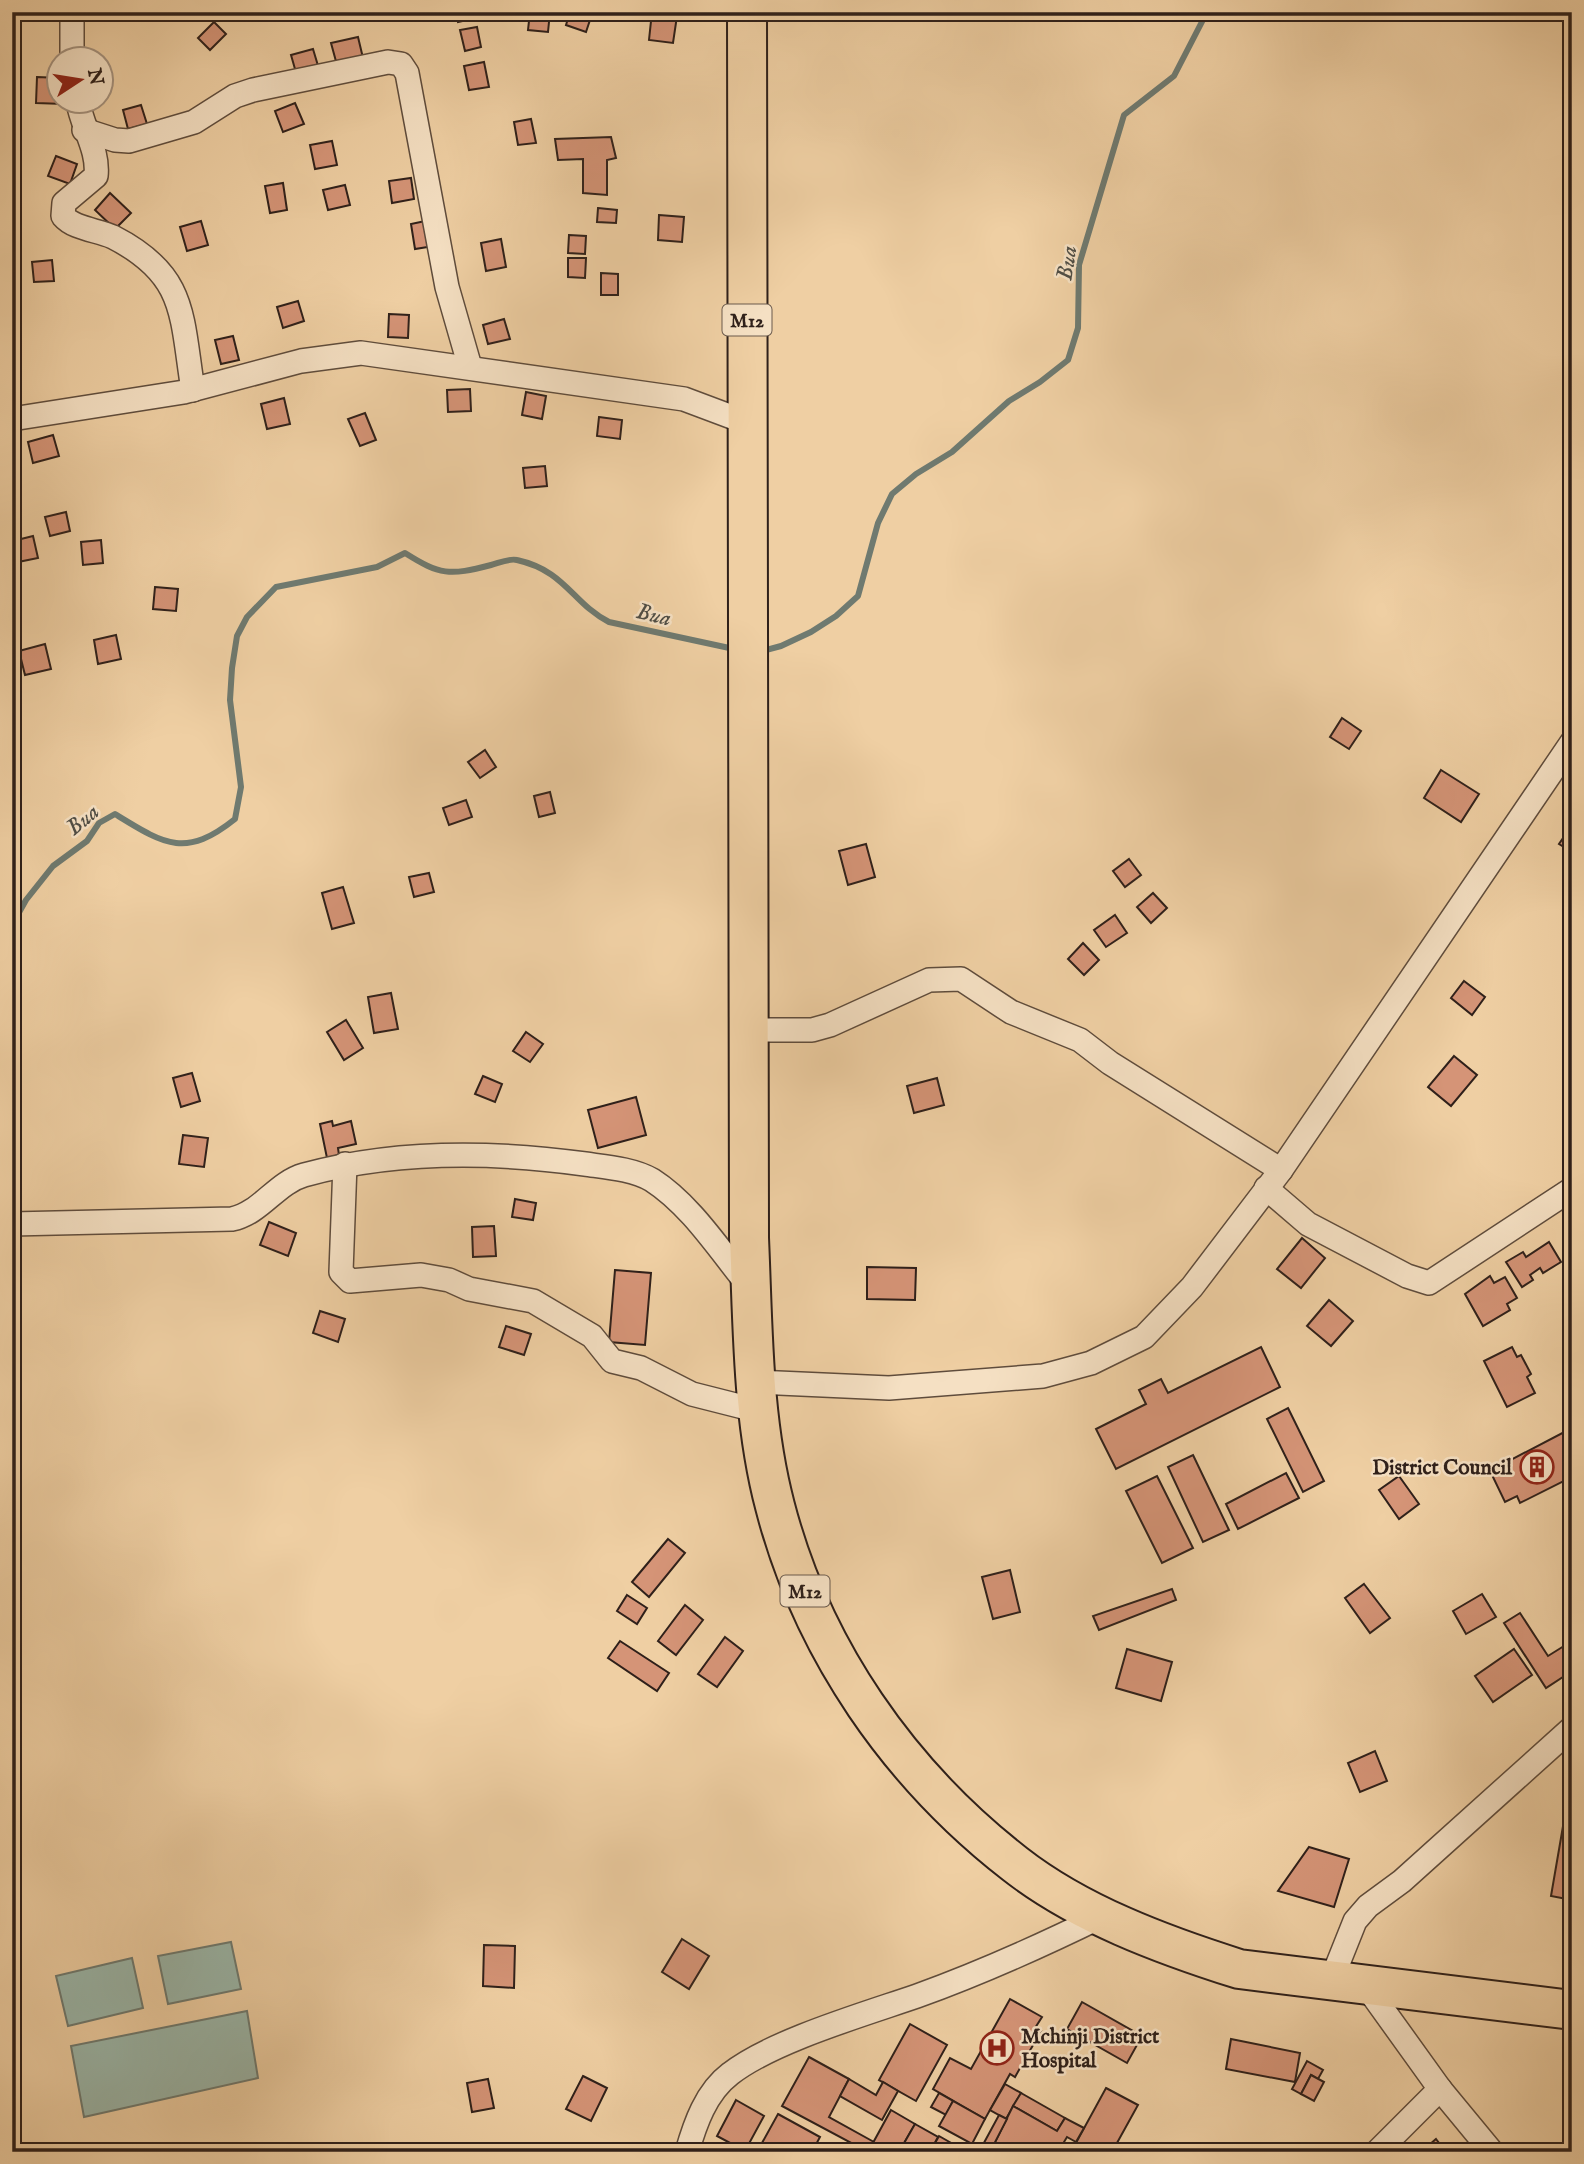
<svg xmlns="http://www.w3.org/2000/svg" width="1584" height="2164" viewBox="0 0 1584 2164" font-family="'IM FELL English',serif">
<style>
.water{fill:#9ab6a9;stroke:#6f7a70;stroke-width:2}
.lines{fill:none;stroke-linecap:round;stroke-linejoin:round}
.stream{stroke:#6f7a70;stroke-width:6}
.building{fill:#d59477;stroke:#2f201a;stroke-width:2}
.minor-casing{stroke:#5f4c3c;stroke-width:26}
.trunk-casing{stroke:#2f201a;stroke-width:42}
.minor{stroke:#f5e0c3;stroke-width:23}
.trunk{stroke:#efcfa3;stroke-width:38}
.labels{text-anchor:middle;stroke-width:5;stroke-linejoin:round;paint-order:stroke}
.shield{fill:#f5e0c3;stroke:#6a5a4d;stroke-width:2}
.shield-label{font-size:19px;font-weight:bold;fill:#2f201a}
.poi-label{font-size:21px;font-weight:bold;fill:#2f201a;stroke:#f5e0c3;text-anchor:end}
.water-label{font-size:23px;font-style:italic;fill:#4f4d45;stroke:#f5e0c3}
</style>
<rect width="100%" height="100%" fill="#efcfa3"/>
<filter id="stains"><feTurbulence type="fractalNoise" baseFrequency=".00286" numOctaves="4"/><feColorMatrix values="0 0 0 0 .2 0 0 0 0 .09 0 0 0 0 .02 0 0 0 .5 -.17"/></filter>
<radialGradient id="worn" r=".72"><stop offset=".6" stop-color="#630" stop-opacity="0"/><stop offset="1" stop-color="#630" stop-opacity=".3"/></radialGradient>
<g class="water">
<path d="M231 1942 241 1989 168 2004 158 1956Z"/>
<path d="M132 1958 143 2008 68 2026 56 1976Z"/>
<path d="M247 2011 258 2078 84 2117 71 2046Z"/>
</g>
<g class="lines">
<g class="stream">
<path d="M762 651 781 646 811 632 836 616 858 596 878 523 892 494 916 474 952 452 1009 401 1040 382 1068 360 1078 328 1079 265 1124 115 1174 76 1207 12"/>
<path d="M12 925 26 900 53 866 87 841 99 823 115 814C164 844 185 859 235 819L241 787 230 700 232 668 237 636 247 617 276 587 377 567 405 553C440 575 449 576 491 565 499 563 509 558 517 560 566 571 572 603 609 622L734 649"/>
</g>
</g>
<g class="building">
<path d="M456 12H474L476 18 458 22Z"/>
<path d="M530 12H550L548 32 528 30Z"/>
<path d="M570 12 592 14 586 32 566 25Z"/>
<path d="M652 12 677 16 673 43 649 40Z"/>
<path d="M214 22 226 34 210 50 198 38Z"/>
<path d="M477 27 481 47 465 51 460 30Z"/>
<path d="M358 37 363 58 337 65 331 43Z"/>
<path d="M313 49 319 69 297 76 291 55Z"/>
<path d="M484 62 489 87 469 90 464 66Z"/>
<path d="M37 77 60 78V102H64V104L36 103Z"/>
<path d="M295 103 304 124 283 132 275 111Z"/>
<path d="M141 105 147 124 128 129 123 110Z"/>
<path d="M531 119 536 143 518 145 514 122Z"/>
<path d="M611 137 616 158 607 160V195L583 193V159L558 160 555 139Z"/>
<path d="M332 141 337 165 315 169 310 145Z"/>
<path d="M56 156 77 164 70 184 48 176Z"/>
<path d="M411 178 414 199 392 203 389 181Z"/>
<path d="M283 183 287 210 270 213 265 186Z"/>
<path d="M345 185 350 205 328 210 323 190Z"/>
<path d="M110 193 131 213 115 229 95 210Z"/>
<path d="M598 208 617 210 616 223 597 222Z"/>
<path d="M659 215 684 217 682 242 658 240Z"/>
<path d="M430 220 434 246 415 249 411 224Z"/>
<path d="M201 221 208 245 187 251 180 227Z"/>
<path d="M569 235 586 236 585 254 568 253Z"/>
<path d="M501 239 506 267 486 271 481 243Z"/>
<path d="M568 258H586L585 278 568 277Z"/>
<path d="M52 260 54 281 34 282 32 262Z"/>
<path d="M601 273 618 274V295H601Z"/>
<path d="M298 301 304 321 283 328 277 307Z"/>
<path d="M389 314 409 315 408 338 388 337Z"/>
<path d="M504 319 510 339 488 344 483 325Z"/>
<path d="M233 336 239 360 221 364 215 340Z"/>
<path d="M470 389 471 411 448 412 447 390Z"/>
<path d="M526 392 546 396 542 419 522 415Z"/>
<path d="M284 398 290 424 267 429 261 404Z"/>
<path d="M365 413 376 440 360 446 348 419Z"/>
<path d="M599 417 622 420 620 439 597 436Z"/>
<path d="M53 435 59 456 33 463 28 442Z"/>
<path d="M545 466 547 486 525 488 523 468Z"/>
<path d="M66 512 70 531 50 536 45 517Z"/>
<path d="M33 536 38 558 18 562 13 541Z"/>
<path d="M101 540 103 563 83 565 81 542Z"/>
<path d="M155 587 178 589 176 611 153 609Z"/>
<path d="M116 635 121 659 98 664 94 640Z"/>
<path d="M45 644 51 669 25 675 19 651Z"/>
<path d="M1342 718 1361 731 1349 749 1330 737Z"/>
<path d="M485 750 496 767 480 778 468 762Z"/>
<path d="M1441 770 1479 794 1461 822 1424 798Z"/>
<path d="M550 792 555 813 539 817 534 796Z"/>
<path d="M466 800 472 817 449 825 443 808Z"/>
<path d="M1572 825V852L1559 844Z"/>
<path d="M866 844 875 877 848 885 839 851Z"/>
<path d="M1129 859 1141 875 1125 887 1113 871Z"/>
<path d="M429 873 434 892 414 897 409 877Z"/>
<path d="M343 887 354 923 332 929 322 893Z"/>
<path d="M1153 893 1167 908 1151 923 1137 907Z"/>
<path d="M1115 915 1127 933 1106 947 1094 930Z"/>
<path d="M1083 943 1099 960 1084 975 1068 959Z"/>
<path d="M1464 981 1485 997 1472 1015 1451 998Z"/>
<path d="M391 993 398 1029 374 1033 368 997Z"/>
<path d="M346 1020 363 1048 344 1060 327 1032Z"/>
<path d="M526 1032 543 1044 530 1062 513 1051Z"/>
<path d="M1454 1056 1477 1075 1451 1106 1428 1087Z"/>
<path d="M192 1073 200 1101 181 1107 173 1078Z"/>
<path d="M483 1076 502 1084 495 1102 475 1094Z"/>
<path d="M937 1078 944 1105 914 1113 907 1086Z"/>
<path d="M636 1097 646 1135 598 1148 588 1110Z"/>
<path d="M332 1121 333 1126 351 1121 356 1144 338 1148 339 1155 327 1158 320 1124Z"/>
<path d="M183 1135 208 1138 204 1167 179 1164Z"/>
<path d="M515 1199 536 1203 533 1220 512 1217Z"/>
<path d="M269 1222 296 1233 288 1256 260 1245Z"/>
<path d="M494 1226 496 1256 473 1257 472 1227Z"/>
<path d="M1302 1238 1325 1258 1301 1288 1277 1269Z"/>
<path d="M1549 1242 1561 1262 1543 1273 1540 1268 1530 1275 1533 1280 1522 1287 1506 1262 1523 1252 1526 1257Z"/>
<path d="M867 1267 916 1268 915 1300 867 1299Z"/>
<path d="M615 1270 651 1273 645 1345 609 1342Z"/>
<path d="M1490 1276 1494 1283 1505 1277 1517 1298 1507 1304 1510 1310 1483 1326 1465 1294Z"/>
<path d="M1329 1300 1353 1321 1331 1346 1307 1326Z"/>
<path d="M320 1311 345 1319 338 1342 313 1333Z"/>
<path d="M506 1326 531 1334 524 1355 499 1347Z"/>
<path d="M1261 1347 1280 1387 1116 1469 1096 1429 1146 1404 1139 1390 1161 1379 1168 1393Z"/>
<path d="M1512 1347 1517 1357 1521 1355 1531 1374 1527 1377 1535 1393 1507 1407 1484 1361Z"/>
<path d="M1288 1408 1324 1481 1303 1492 1267 1419Z"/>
<path d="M1572 1428V1477L1520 1503 1517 1496 1505 1502 1492 1475 1504 1469 1501 1465Z"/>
<path d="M1193 1455 1229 1530 1203 1542 1168 1467Z"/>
<path d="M1286 1473 1299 1498 1238 1529 1226 1504Z"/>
<path d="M1157 1476 1193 1548 1162 1563 1126 1491Z"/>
<path d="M1399 1476 1419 1504 1399 1519 1379 1490Z"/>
<path d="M668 1539 685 1553 649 1597 632 1582Z"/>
<path d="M1010 1570 1020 1612 993 1619 982 1577Z"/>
<path d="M1364 1584 1390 1618 1370 1633 1345 1598Z"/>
<path d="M1172 1589 1176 1600 1099 1630 1093 1616Z"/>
<path d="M1482 1594 1496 1617 1466 1634 1453 1611Z"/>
<path d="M627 1595 647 1608 637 1624 617 1611Z"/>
<path d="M685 1605 703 1620 676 1655 658 1641Z"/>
<path d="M1520 1613 1548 1656 1572 1641V1671L1546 1688 1504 1623Z"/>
<path d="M725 1637 743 1651 717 1687 698 1674Z"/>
<path d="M620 1641 669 1673 657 1691 608 1658Z"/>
<path d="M1127 1649 1172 1662 1161 1701 1116 1688Z"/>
<path d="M1514 1649 1532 1675 1493 1702 1475 1676Z"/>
<path d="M1375 1751 1387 1781 1360 1792 1348 1763Z"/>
<path d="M1567 1803 1572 1804V1900L1551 1896Z"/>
<path d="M1309 1847 1349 1859 1334 1907 1278 1891Z"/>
<path d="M682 1939 709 1956 689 1989 662 1972Z"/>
<path d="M484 1945 515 1946 514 1988 483 1986Z"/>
<path d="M1010 1999 1042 2017 1035 2028 1041 2031 1015 2077 1010 2074 985 2119 933 2089 950 2058 971 2069Z"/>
<path d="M1082 2002 1142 2036 1127 2063 1067 2029Z"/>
<path d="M910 2024 947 2045 916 2101 879 2080Z"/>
<path d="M1231 2039 1300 2053 1295 2082 1226 2069Z"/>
<path d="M809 2057 849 2079 829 2117 874 2142 868 2152 782 2106Z"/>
<path d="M1307 2061 1323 2070 1318 2079 1311 2075 1301 2094 1292 2089Z"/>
<path d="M1311 2075 1324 2082 1314 2101 1301 2094Z"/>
<path d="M583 2076 607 2088 591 2121 566 2109Z"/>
<path d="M488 2079 494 2108 472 2112 467 2083Z"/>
<path d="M849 2079 876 2095 883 2082 898 2091 882 2120 840 2096Z"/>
<path d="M1005 2084 1021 2093 1006 2119 990 2110Z"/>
<path d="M1106 2088 1138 2105 1112 2152H1071Z"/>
<path d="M939 2093 953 2101 946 2115 931 2107Z"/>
<path d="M1021 2093 1065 2118 1057 2131 1013 2106Z"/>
<path d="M736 2100 764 2116 745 2151 717 2136Z"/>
<path d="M953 2101 985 2119 972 2144 939 2126Z"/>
<path d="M1013 2106 1057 2131 1065 2118 1084 2128 1076 2142 1067 2137 1058 2152H990Z"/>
<path d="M891 2110 915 2124 899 2152H868Z"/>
<path d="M778 2114 820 2137 812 2152H757Z"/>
<path d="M999 2115 1007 2119 990 2152H979Z"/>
<path d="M915 2124 938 2137 930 2152H899Z"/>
<path d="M939 2136 967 2152H930Z"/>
<path d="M1436 2139 1446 2152H1421Z"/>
</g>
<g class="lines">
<defs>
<g id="minor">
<path d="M72 12V60"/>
<path d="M78 102C82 127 99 150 96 176L64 203 63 216C74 229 98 230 113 237 187 275 181 315 193 390"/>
<path d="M84 130 115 140 129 141 194 122 235 96 253 90 388 62 401 64 407 73 447 287 470 367"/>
<path d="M12 419 184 392 301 361 361 353 684 399 748 423"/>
<path d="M749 1030H812L830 1025 929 980 961 979 1011 1012 1080 1040 1110 1063 1281 1170"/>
<path d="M345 1164 341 1272 350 1281 421 1275 449 1280 469 1289 533 1301 592 1336 612 1361 641 1368 692 1394 759 1411"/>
<path d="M1266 1188 1308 1224 1407 1276 1429 1283 1572 1189"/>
<path d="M12 1224 232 1219C261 1213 276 1183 304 1175 395 1150 491 1151 585 1164 606 1167 633 1169 652 1180 691 1205 720 1251 749 1286"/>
<path d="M755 1382 889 1388 1043 1376 1091 1363 1144 1337 1192 1287 1281 1170 1572 742"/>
<path d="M1331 1981 1355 1921 1368 1906 1402 1881 1572 1728"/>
<path d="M1366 1986 1440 2089 1492 2152"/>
<path d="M687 2152C695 2124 706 2092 730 2074 772 2041 865 2014 917 1996 981 1973 1043 1945 1104 1915"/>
<path d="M1377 2152 1440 2089"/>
</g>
<path id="trunk" d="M747 12 749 1238C753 1327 752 1419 775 1506 812 1649 899 1774 1015 1864 1079 1914 1163 1945 1239 1969L1572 2010"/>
</defs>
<use href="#minor" class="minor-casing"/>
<use href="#trunk" class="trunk-casing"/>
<use href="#minor" class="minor"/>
<use href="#trunk" class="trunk"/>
</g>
<defs>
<symbol id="building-ring" viewBox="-11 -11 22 22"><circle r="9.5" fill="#f5e0c3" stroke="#8f2418" stroke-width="1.5"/><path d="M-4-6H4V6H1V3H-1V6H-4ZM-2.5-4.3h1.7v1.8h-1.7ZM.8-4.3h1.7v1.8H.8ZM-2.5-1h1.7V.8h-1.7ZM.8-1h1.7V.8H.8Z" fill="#8f2418"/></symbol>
<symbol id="hospital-ring" viewBox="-11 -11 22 22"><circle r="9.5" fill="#f5e0c3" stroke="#8f2418" stroke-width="1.5"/><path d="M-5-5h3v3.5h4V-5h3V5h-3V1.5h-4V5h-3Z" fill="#8f2418"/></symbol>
</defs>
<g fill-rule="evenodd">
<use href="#building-ring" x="1518" y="1448" width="38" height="38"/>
<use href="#hospital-ring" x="978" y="2029" width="38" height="38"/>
</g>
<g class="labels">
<g class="shield">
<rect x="722.5" y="304.5" width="49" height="31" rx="5"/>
<rect x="780.5" y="1575.5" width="49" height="31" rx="5"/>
</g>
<g class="shield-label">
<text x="747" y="327">M12</text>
<text x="805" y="1598">M12</text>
</g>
<g class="poi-label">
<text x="1512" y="1474">District Council</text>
<text x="1021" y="2043" text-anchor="start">Mchinji District<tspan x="1021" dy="24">Hospital</tspan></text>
</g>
<g class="water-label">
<text transform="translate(1066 263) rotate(-81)" y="8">Bua</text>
<text transform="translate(654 614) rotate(13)" y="8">Bua</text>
<text transform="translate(82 819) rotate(-40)" y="8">Bua</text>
</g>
</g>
<rect width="1584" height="2164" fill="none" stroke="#efcfa3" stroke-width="42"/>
<rect x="14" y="14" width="1556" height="2136" fill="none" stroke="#2f201a" stroke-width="3.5"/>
<rect x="21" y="21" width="1542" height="2122" fill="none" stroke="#2f201a" stroke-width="2"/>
<g transform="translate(80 80) rotate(78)"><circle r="33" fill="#f5e0c3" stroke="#a6937f" stroke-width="2"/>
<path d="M0-5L12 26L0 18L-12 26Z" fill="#8f2418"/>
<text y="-10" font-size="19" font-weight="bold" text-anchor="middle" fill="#2f201a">N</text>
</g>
<rect width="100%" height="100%" filter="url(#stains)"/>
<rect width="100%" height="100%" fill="url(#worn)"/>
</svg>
